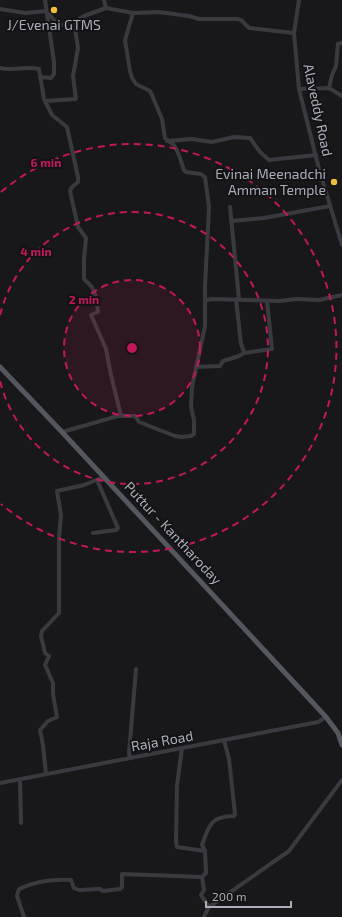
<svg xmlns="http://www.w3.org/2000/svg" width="342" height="917" viewBox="0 0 342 917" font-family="'Exo 2',sans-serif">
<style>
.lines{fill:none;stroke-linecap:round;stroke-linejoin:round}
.minor{stroke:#393a3f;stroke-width:4}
.major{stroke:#55575e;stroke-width:5}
.ring{fill:none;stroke:#c2185b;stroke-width:2;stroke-dasharray:7 5}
.poi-dot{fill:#eebe3c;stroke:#131315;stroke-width:1.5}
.labels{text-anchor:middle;stroke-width:4;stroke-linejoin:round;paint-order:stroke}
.poi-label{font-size:14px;fill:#abaeba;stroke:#131315}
.street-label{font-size:14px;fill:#abaeba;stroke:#131315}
.centre{fill:#c2185b;stroke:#131315;stroke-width:2}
.ring-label{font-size:12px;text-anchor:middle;font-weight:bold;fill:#c2185b;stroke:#131315;stroke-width:4;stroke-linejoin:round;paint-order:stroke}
</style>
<rect width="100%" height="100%" fill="#18181a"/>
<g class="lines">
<g class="minor">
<path d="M104 0 106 8"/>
<path d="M299 0 294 33 299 89 319 169 342 245"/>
<path d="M0 9 25 13 46 11 55 21 61 25 75 22 84 16 106 8 133 13 159 12 189 16 199 19H237L241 20 249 28 294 33"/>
<path d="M0 68C13 71 26 66 39 69L44 99 52 115 67 127 78 177V182L72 187 70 191 78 227 86 238 84 259V279L92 287 96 297 98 312 91 315 106 349 111 375 121 416"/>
<path d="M40 77 51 78 54 74V62L45 0"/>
<path d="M329 88 332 75 336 66 338 44 342 43"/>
<path d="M299 89 329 88 342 96"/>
<path d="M45 101 76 99 73 76 78 48 74 22"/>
<path d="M167 141 192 139 212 142 234 137 250 138 260 152 269 160 316 155"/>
<path d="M230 207 239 299"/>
<path d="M231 221 264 218 330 206"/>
<path d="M236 299 241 344 244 352"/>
<path d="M206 300 212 299 280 301 296 299 319 300 342 295"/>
<path d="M196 367 220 366 223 361 239 356 244 353 272 349 267 301"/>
<path d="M62 432 118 416H135L139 422 175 436 182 437 191 436 194 434V420L191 407 192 387 205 326V286L209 207 205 177 201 174 186 172 184 170C181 162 179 153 175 147 173 142 168 142 165 138L162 119 152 95 150 91 136 84 132 78 130 71 125 40 133 13"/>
<path d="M93 533 116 530 118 528 97 480"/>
<path d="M182 748 177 785 176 842 177 847 205 851"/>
<path d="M130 758 129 753 136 669"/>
<path d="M46 774 43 745 40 730 48 721 57 717 53 694V683L45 665 49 656 45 653 41 636 42 631 59 613V538L61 515 57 491 84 485 104 477"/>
<path d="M20 779 21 823"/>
<path d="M0 783 318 722 326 717"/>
<path d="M209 907 201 895 204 890 202 877 206 873 205 851 202 845C209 825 211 816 234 816L235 814 229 759 224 740"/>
<path d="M24 917 17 896 19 889C34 882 54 879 71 880L74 888 79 890 100 889 103 891 120 889 122 887V874L202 877"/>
<path d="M204 917 209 907 289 851 342 780"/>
</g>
<path class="major" d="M0 367 62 432 326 717 338 733 342 745"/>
</g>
<circle cx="132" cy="348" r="68" fill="#c2185b" fill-opacity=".12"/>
<g class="ring">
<circle cx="132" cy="348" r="68"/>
<path d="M0 315A136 136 0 1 1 0 381"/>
<path d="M1 192A204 204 0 1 1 1 504"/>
</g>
<g class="poi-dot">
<circle cx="54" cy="10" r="4"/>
<circle cx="334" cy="182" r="4"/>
</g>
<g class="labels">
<g class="poi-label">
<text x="54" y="30">J/Evenai GTMS</text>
<text x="326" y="179" text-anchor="end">Evinai Meenadchi<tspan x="326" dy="16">Amman Temple</tspan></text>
</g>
<g class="street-label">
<text transform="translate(318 110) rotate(78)" y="5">Alaveddy Road</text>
<text transform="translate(173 533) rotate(47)" y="5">Puttur - Kantharoday</text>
<text transform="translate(162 741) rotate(-10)" y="5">Raja Road</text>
</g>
</g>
<circle cx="132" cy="348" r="6" class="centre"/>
<g class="ring-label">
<text x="46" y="167">6 min</text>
<text x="36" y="256">4 min</text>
<text x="84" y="304">2 min</text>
</g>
<path d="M206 901v6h85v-6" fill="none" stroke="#abaeba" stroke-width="2"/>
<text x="212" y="901" font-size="12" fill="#abaeba" stroke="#131315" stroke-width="3" paint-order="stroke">200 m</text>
</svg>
